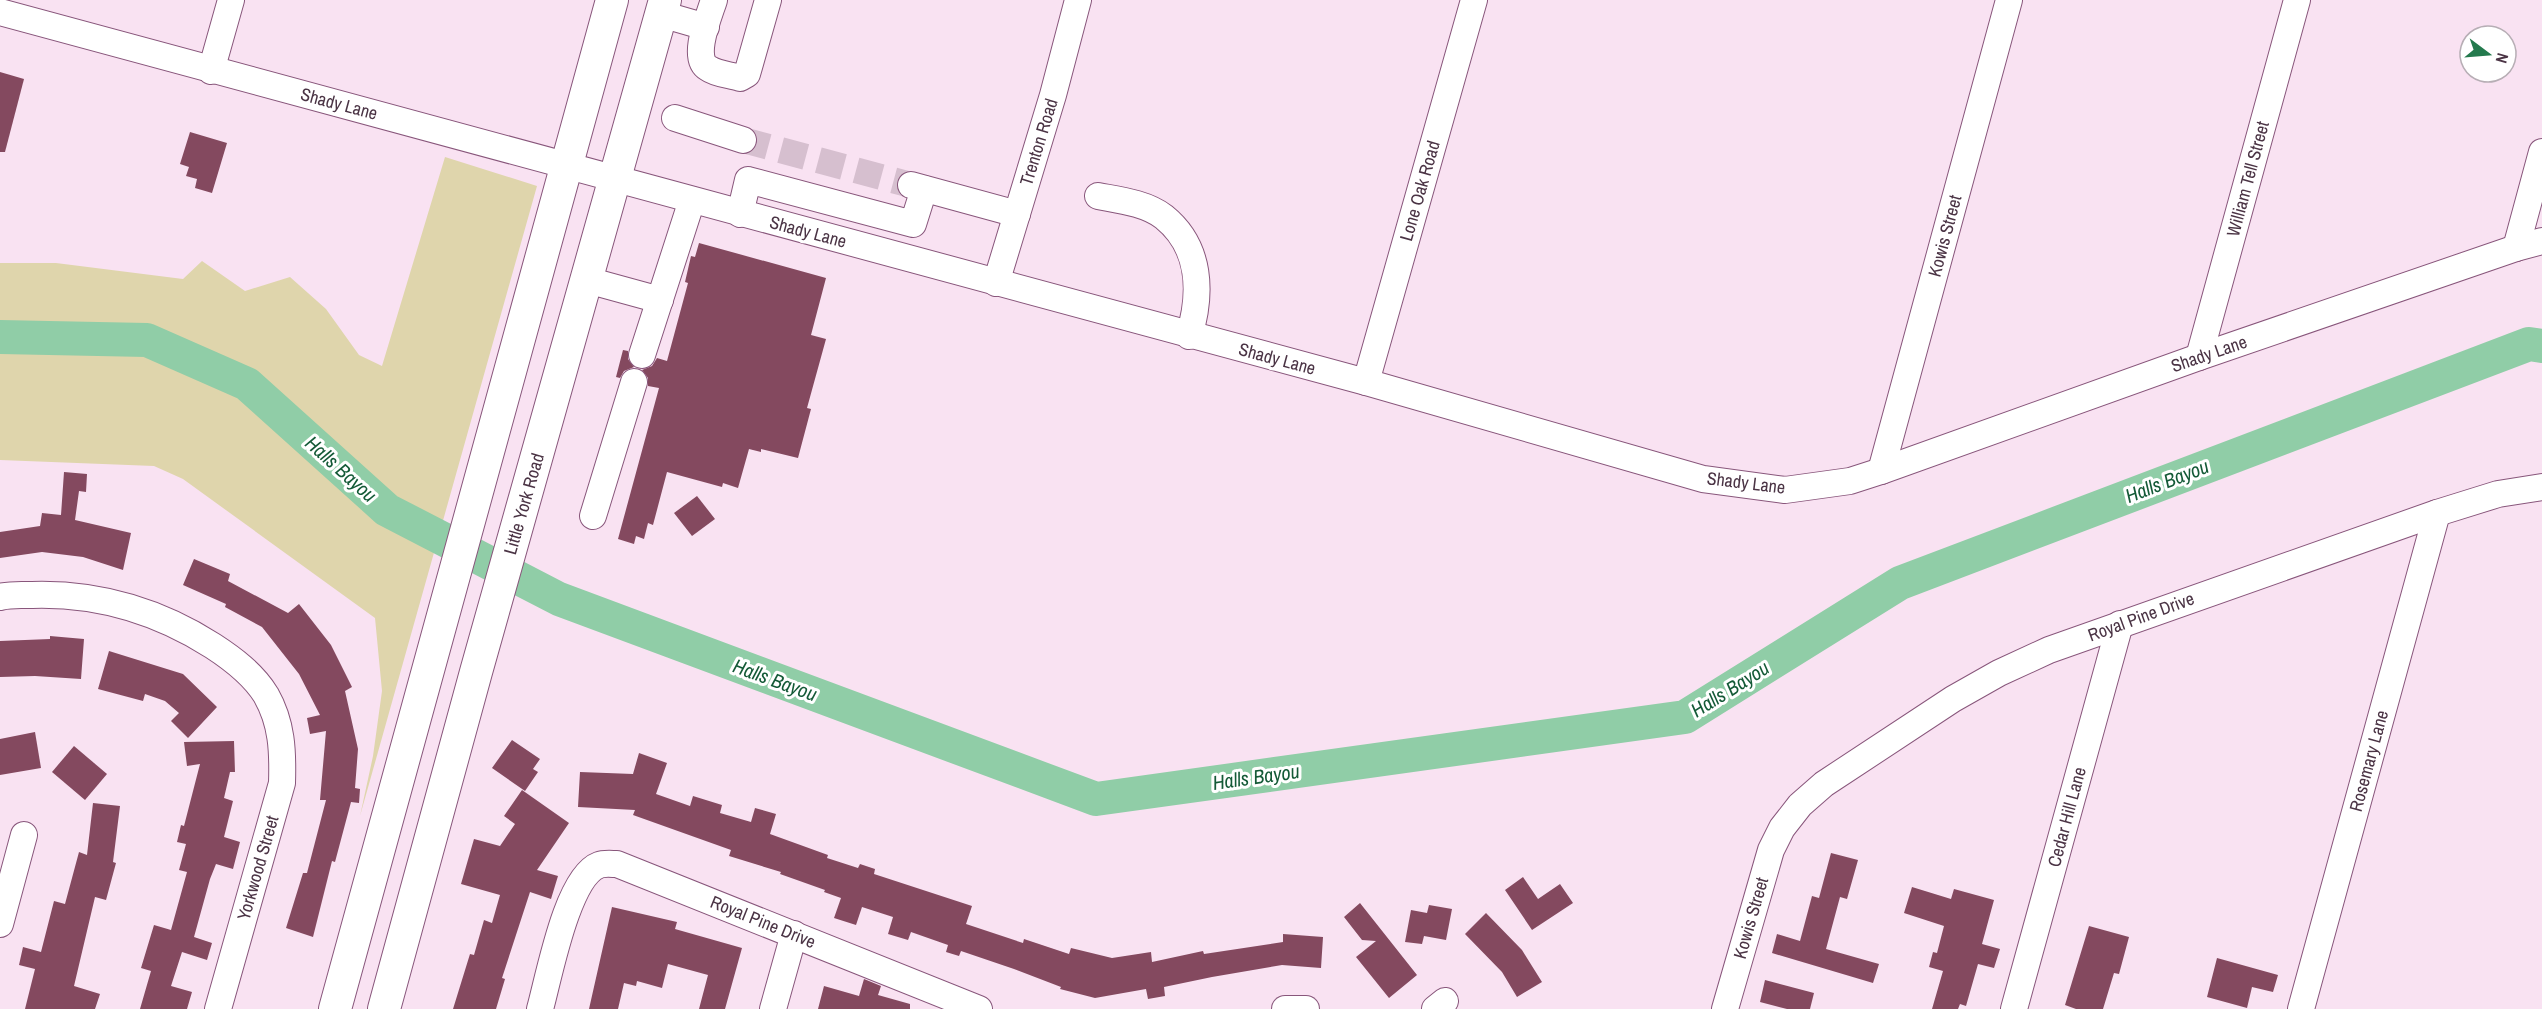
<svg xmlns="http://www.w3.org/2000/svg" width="2542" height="1009" viewBox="0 0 2542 1009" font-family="'Archivo Narrow',sans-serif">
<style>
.green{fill:#dfd5ac}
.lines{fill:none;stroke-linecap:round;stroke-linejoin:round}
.river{stroke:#90cda7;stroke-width:34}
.building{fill:#84495f}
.minor-tunnel{stroke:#d6bfcf;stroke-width:26;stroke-dasharray:26 13;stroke-linecap:butt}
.minor-casing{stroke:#88567b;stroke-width:28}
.major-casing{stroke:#88567b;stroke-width:34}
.minor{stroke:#fff;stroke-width:26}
.major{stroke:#fff;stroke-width:32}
.labels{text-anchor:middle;stroke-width:6;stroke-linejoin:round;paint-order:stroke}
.street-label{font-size:18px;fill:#4b3445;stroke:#fff}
.water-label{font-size:20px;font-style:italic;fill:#145a37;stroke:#fff}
</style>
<rect width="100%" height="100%" fill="#f9e2f2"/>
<path class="green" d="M445 157 537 186 360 816 373 756 382 691 375 618 183 479 154 466 0 460V263H56L183 279 202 261 245 291 290 277 326 309 359 355 382 366Z"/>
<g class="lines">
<path class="river" d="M0 337 147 340 247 384 387 510 559 599 1096 799 1685 717 1900 583 2529 344 2542 346"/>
</g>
<g class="building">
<path d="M0 72 24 79 5 152H0Z"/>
<path d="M190 132 227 143 212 193 195 188 197 179 186 176 189 167 180 164Z"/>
<path d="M699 243 826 278 811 335 826 339 807 408 811 409 798 458 761 449V452L749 449 738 488 723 483 722 487 667 472 653 525 648 523 644 539 636 536 634 544 618 539 659 388 648 386V378L642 370 652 366 657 358 667 361 688 283 685 282 691 256 695 257Z"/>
<path d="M623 350 628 351V359L634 367 624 371 620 378 616 377Z"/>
<path d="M64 472 87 474 86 492 79 491 75 520 131 533 123 570 83 557 42 552 0 558V532L40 526 42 513 61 515Z"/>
<path d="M697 496 715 519 692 536 674 513Z"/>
<path d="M194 559 230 574 228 581 288 613 299 604 331 645 352 687 345 691 358 749 355 788 360 789 359 803 351 802 335 862 332 861 313 937 286 928 303 873H307L326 800H320L326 731 310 734 307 718 320 715 299 674 262 627 225 607 226 604 183 585Z"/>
<path d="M50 636 84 639 81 679 35 676 0 677V641L50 639Z"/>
<path d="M109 651 183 674 217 707 188 738 171 721 179 713 165 701 145 694 143 701 98 689Z"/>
<path d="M35 732 41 768 0 775V739Z"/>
<path d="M512 740 540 759 533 769 538 772 525 791 492 768Z"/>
<path d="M234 741 235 772H230L224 798 233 801 224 837 240 842 233 869 216 864 210 879 194 937 212 943 207 960 182 952 171 986 192 992 187 1009H140L151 971 141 968 154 925 171 930 187 872 179 870 186 844 177 842 181 825 184 826 200 764 187 766 184 742Z"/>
<path d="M74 746 107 774 85 800 52 772Z"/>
<path d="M639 753 667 763 656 794 690 806 693 796 722 805 720 813 751 822 755 808 776 814 770 834 828 855 827 858 858 868 860 864 875 869 874 874 972 906 966 924 1023 943 1024 939 1069 954 1071 948 1112 958 1151 952 1152 962 1203 951 1204 954 1283 942V934L1323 937 1321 968 1282 965 1212 977 1164 987 1165 996 1148 999 1146 989 1095 998 1060 989 1061 987 1014 969 961 951 959 956 946 952 948 945 911 932 908 940 888 934 893 917 862 907 856 925 834 918 841 898 824 892 825 890 780 874 781 872 729 856 731 850 633 815 635 810 578 807 580 772 633 774Z"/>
<path d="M522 790 569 823 537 870 558 876 551 899 530 892 502 978 505 979 496 1009H453L470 954 474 955 484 920 492 923 500 895 461 884 474 839 500 846 515 824 504 816Z"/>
<path d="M93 803 120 806 113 862 116 863 106 900 95 897 74 986 100 994 95 1009H25L35 969 19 965 23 947 41 952 54 901 65 904 79 852 87 855Z"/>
<path d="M1831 853 1858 860 1847 899 1840 897 1826 949 1879 964 1873 983 1772 953 1777 934 1800 941 1812 896 1819 898Z"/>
<path d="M1523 877 1538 899 1560 884 1573 903 1532 930 1505 890Z"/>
<path d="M1912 887 1951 899 1954 889 1994 900 1982 944 2000 949 1994 968 1978 964 1966 1006 1960 1004 1958 1009H1932L1943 971 1929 967 1933 952 1937 953 1944 926 1904 913Z"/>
<path d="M1360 903 1417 975 1389 998 1356 957 1376 941 1362 940 1344 917Z"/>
<path d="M1429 905 1452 909 1446 940 1424 936 1422 944 1405 942 1411 910 1427 913Z"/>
<path d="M612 907 677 922 675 929 742 948 725 1009H699L708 975 668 964 662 988 637 981 636 986 624 983 618 1009H589Z"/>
<path d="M1486 913 1522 950 1542 982 1517 997 1502 972 1465 934Z"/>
<path d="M2089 926 2129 937 2119 974 2114 973 2103 1009H2076L2065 1005Z"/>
<path d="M2217 958 2278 975 2273 992 2252 987 2247 1008 2207 997Z"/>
<path d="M864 979 881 986 878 995 910 1004V1009H818L824 986 859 996Z"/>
<path d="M1765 980 1814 993 1810 1009H1787L1760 1002Z"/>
</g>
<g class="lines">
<path class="minor-tunnel" d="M743 140 911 185"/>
<defs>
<g id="minor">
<path d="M714 0C709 16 691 58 708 68 716 74 731 75 740 78L747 74 768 0"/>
<path d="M0 12 1366 382 1703 479 1785 490 1850 481 1881 471 2199 357 2516 248 2542 241"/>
<path d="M661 14 706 27"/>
<path d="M211 71 231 0"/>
<path d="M675 118 743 140"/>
<path d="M911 185 1017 214"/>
<path d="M1098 196C1119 200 1146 203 1164 217 1201 247 1202 293 1189 336"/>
<path d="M740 214 748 180 913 224 924 189"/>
<path d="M2516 248 2542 152"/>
<path d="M587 280 660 300"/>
<path d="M996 283 1053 95 1078 0"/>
<path d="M642 355 692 200"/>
<path d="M2199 357 2297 0"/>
<path d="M1366 382 1474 0"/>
<path d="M1881 471 2009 0"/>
<path d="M593 516 634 382"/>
<path d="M0 597C10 594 21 595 32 595 97 593 158 611 213 646 233 659 253 674 266 695 282 723 283 751 282 783L218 1009"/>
<path d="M0 924 24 835"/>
<path d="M540 1009C549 977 567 877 599 865 604 863 612 864 617 864L979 1009"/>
<path d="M773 1009 794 934"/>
<path d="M1285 1009H1306"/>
<path d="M1435 1009 1445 1001"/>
<path d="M1725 1009 1771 850 1782 828 1800 805 1824 784 1953 699 1999 673 2049 650 2437 513 2498 494 2542 487"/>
<path d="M2014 1009 2120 624"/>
<path d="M2301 1009 2437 513"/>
</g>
<g id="major">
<path d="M335 1009 612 0"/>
<path d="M384 1009 476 672 665 0"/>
</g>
</defs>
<use href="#minor" class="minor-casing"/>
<use href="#major" class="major-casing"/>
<use href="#minor" class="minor"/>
<use href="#major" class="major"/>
</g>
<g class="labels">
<g class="street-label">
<text transform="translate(339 104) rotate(15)" y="6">Shady Lane</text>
<text transform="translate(1039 142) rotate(-73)" y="6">Trenton Road</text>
<text transform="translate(2248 179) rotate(-75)" y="6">William Tell Street</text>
<text transform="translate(1420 191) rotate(-74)" y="6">Lone Oak Road</text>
<text transform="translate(808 232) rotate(15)" y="6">Shady Lane</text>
<text transform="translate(1945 236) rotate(-75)" y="6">Kowis Street</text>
<text transform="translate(2209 354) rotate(-19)" y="6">Shady Lane</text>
<text transform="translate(1277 359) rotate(15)" y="6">Shady Lane</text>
<text transform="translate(1746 483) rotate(7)" y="6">Shady Lane</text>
<text transform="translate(524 504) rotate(-74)" y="6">Little York Road</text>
<text transform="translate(2141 617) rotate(-20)" y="6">Royal Pine Drive</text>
<text transform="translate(2369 761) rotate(-75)" y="6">Rosemary Lane</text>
<text transform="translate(2067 817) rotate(-75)" y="6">Cedar Hill Lane</text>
<text transform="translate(258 868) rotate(-74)" y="6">Yorkwood Street</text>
<text transform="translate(1751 918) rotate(-74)" y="6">Kowis Street</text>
<text transform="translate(763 922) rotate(22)" y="6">Royal Pine Drive</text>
</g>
<g class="water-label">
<text transform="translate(341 469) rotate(42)" y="7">Halls Bayou</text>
<text transform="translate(2167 481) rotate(-21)" y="7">Halls Bayou</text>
<text transform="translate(775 680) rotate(20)" y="7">Halls Bayou</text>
<text transform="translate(1730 689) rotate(-32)" y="7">Halls Bayou</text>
<text transform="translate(1256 777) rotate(-8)" y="7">Halls Bayou</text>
</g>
</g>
<g transform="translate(2488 54) rotate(106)"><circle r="28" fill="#ffffff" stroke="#b7aeb5" stroke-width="1.5"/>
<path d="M0-4.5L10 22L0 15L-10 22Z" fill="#247a4e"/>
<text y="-9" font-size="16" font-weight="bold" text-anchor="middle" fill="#4b3445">N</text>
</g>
</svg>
